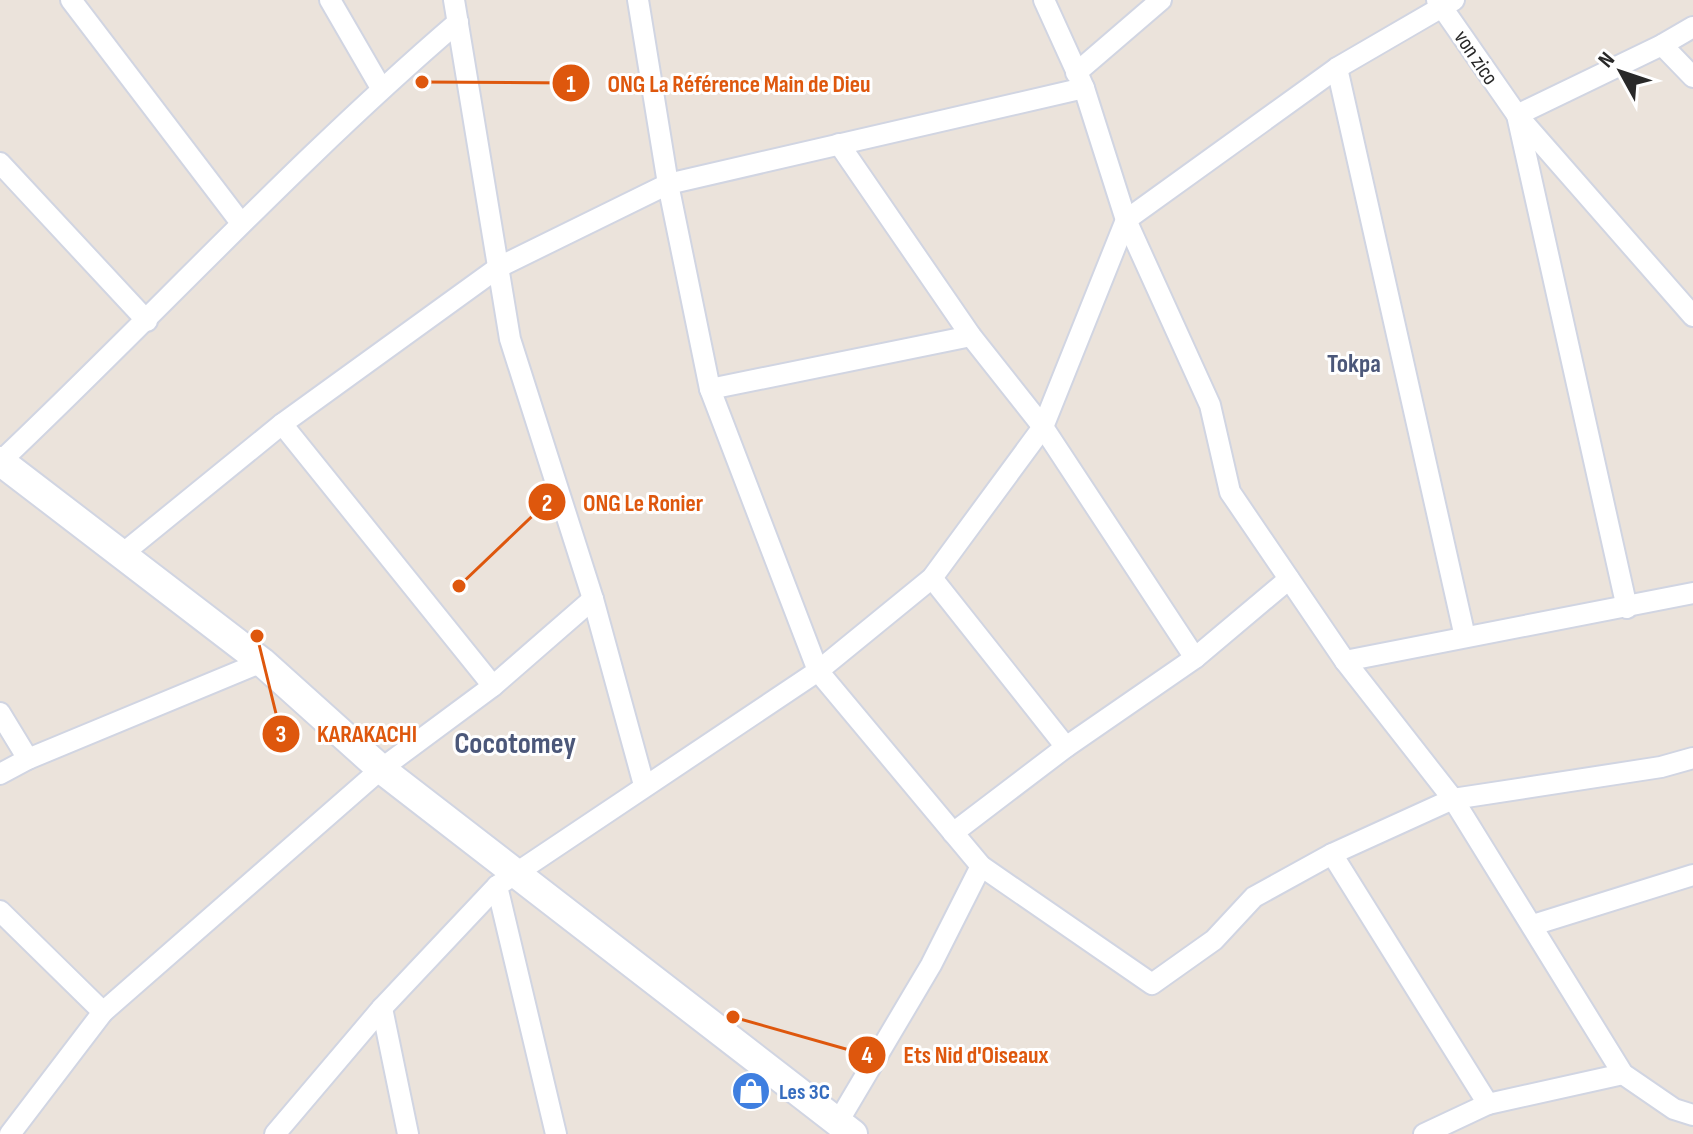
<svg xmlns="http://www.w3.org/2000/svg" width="1693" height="1134" viewBox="0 0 1693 1134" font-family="'Sofia Sans Condensed',sans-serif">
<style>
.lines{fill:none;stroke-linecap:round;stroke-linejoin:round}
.street-casing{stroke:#d1d5e2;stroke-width:24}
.secondary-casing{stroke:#d1d5e2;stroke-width:32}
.street{stroke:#fff;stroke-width:20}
.secondary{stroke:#fff;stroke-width:28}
.labels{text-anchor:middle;stroke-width:6;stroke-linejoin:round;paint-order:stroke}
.street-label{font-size:22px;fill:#292929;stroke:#fff}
.shop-label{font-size:22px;font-weight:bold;fill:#366cbe;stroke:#fff;text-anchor:start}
.quarter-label{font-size:26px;font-weight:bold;fill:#4b5779;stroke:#fff}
.district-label{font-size:30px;font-weight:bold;fill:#4b5779;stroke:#fff}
.leader{fill:none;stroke:#de570d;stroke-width:3}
.callout-dot{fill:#de570d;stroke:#fff;stroke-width:3}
.mark-label{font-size:24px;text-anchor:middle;font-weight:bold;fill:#fff}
.callout-label{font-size:24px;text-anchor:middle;font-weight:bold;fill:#de570d;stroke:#fff;stroke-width:6;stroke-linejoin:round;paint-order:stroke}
</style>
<rect width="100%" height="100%" fill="#ebe3db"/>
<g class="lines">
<defs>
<g id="street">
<path d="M71 0 241 223"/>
<path d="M330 0 381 88"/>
<path d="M454 0 510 339 593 599 644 785"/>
<path d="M638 0 668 184 710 389 818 671 981 866 1152 984 1214 940 1254 897 1332 854 1453 799 1661 767 1693 758"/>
<path d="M1044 0 1084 88 1126 220 1210 405 1230 492 1345 661 1453 799 1623 1074 1674 1109 1693 1115"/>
<path d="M1437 0 1517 115 1693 316"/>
<path d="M1662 45 1693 77"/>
<path d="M1337 68 1465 637"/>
<path d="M1076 73 1161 0"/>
<path d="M1517 115 1627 608"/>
<path d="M1517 115 1662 45 1693 27"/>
<path d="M839 144 971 336 1043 427 1195 658"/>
<path d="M0 163 147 321"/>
<path d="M710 389 971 336"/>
<path d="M282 424 493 686 593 599"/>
<path d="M0 462C154 316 297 160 458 22"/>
<path d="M121 555 282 424 499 267 668 184 1084 88"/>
<path d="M932 578 1066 747"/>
<path d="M1345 661 1693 593"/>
<path d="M0 713 28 759"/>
<path d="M0 774 28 759 262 662"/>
<path d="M953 833 1066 747 1195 658 1289 579"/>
<path d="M1332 854 1488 1104"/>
<path d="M497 886 556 1134"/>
<path d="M0 911 103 1012"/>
<path d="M1533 925 1693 875"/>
<path d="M382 1008 408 1134"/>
<path d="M838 1122 931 965 981 866"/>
<path d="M10 1134 103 1012 381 769 493 686"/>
<path d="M275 1134 382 1008 497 886 818 671 932 578 1043 427 1126 220 1337 68 1454 0"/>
<path d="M1424 1134 1488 1104 1623 1074"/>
</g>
<path id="secondary" d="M0 461 262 662 381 769 853 1134"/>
</defs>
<use href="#street" class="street-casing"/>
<use href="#secondary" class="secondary-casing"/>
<use href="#street" class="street"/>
<use href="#secondary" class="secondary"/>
</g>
<defs>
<symbol id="shop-disc" viewBox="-11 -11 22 22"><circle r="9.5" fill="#3f7fe0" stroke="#fff"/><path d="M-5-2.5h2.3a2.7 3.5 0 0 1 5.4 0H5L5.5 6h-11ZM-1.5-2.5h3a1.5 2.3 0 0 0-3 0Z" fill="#fff"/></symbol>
</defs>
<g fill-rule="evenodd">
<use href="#shop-disc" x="729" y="1069" width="44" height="44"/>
</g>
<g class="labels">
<g class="street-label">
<text transform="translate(1477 57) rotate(56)" y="8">von zico</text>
</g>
<g class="shop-label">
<text x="779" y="1099">Les 3C</text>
</g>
<g class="quarter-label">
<text x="1354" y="372">Tokpa</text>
</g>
<g class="district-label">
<text x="515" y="753">Cocotomey</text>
</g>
</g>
<path class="leader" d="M422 82L571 83M459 586L547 502M257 636L281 734M733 1017L867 1055"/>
<g class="callout-dot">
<circle cx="422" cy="82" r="8"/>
<circle cx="459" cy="586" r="8"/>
<circle cx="257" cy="636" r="8"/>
<circle cx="733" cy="1017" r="8"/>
<circle cx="571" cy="83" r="20"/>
<circle cx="547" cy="502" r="20"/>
<circle cx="281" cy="734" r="20"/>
<circle cx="867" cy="1055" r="20"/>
</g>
<g class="mark-label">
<text x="571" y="92">1</text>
<text x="547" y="511">2</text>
<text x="281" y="742">3</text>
<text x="867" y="1063">4</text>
</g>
<g class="callout-label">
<text x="739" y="92">ONG La Référence Main de Dieu</text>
<text x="643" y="511">ONG Le Ronier</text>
<text x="367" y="742">KARAKACHI</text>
<text x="976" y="1063">Ets Nid d'Oiseaux</text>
</g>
<g transform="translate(1621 72) rotate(310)" stroke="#ffffff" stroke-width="6" paint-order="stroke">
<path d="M0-6L14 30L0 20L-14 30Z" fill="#292929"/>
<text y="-12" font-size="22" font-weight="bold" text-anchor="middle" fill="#292929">N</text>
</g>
</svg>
